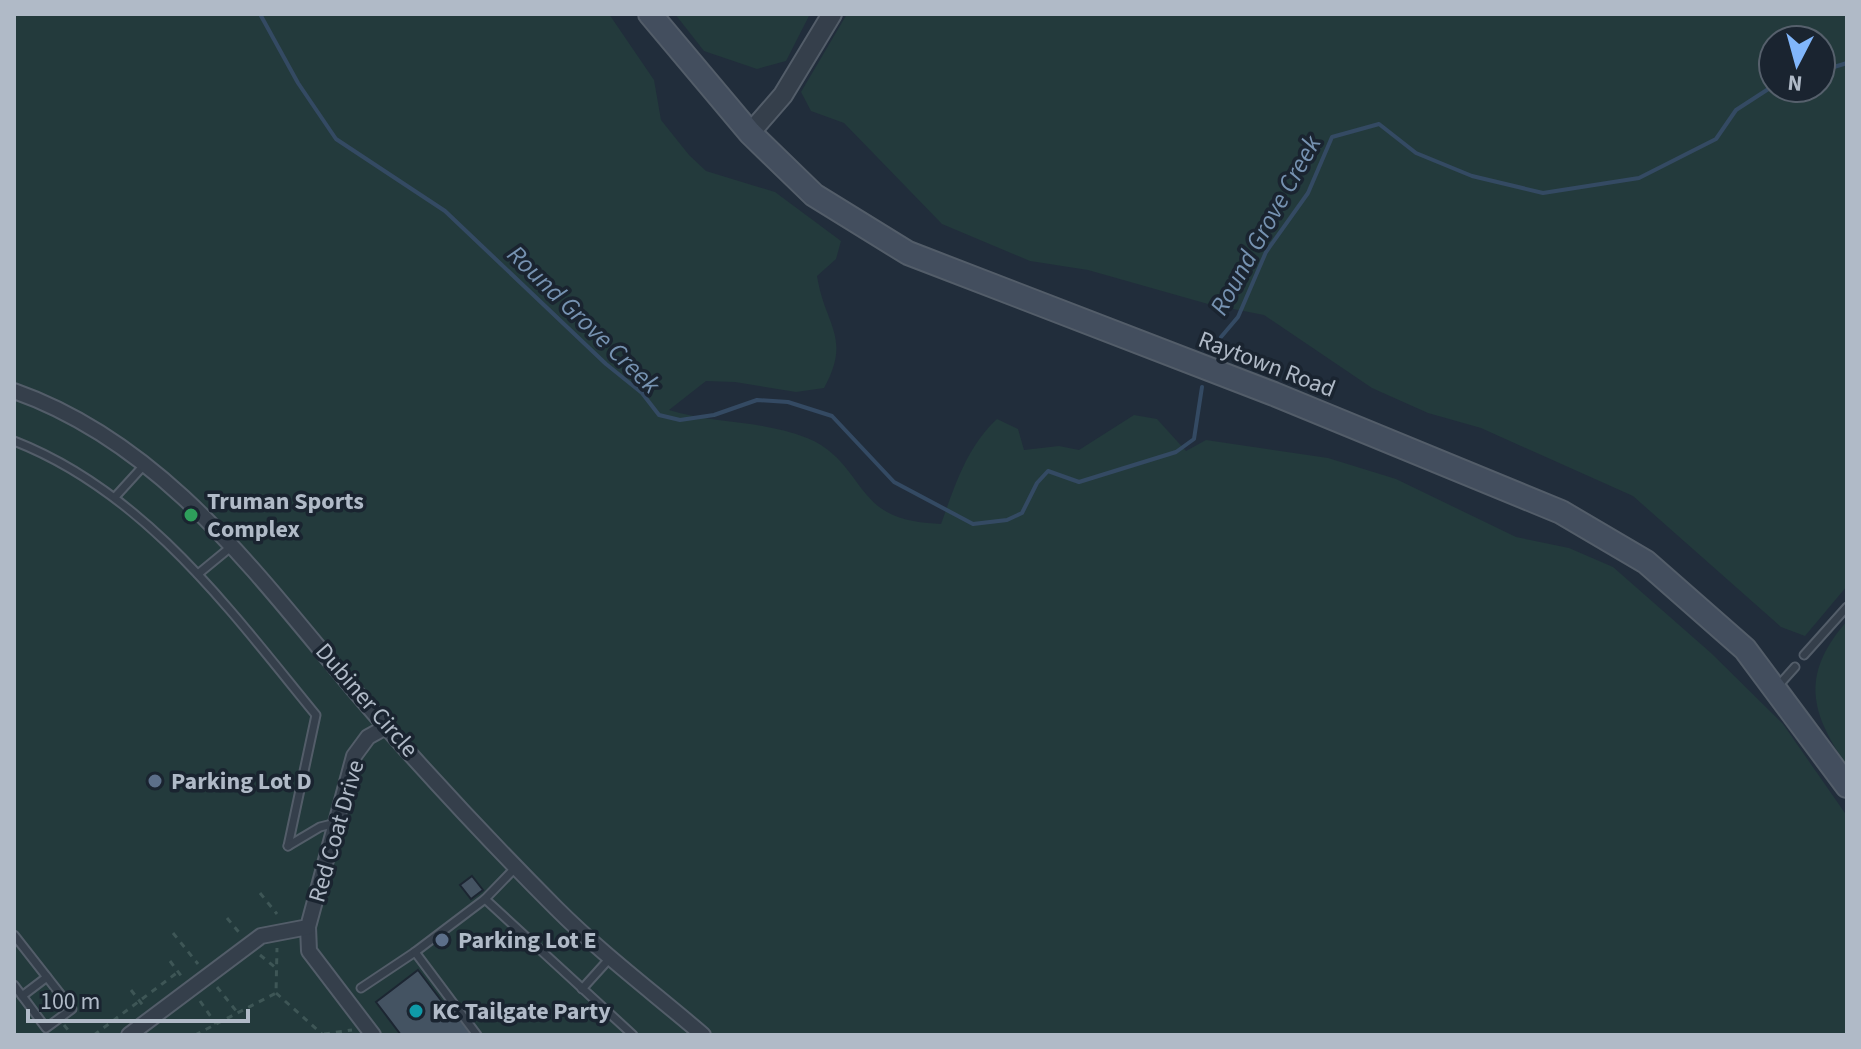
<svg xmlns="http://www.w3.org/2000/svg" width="1861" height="1049" viewBox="0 0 1861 1049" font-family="'Source Sans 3',sans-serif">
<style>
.green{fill:#233a3c;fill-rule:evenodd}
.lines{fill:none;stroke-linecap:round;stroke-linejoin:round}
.stream{stroke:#344a63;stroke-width:4}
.building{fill:#445362;stroke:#1c2632;stroke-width:2}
.service-casing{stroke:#535d69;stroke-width:11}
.minor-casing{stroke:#535d69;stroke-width:18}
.tertiary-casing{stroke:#535d69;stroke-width:22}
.secondary-casing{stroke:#535d69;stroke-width:26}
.path{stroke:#3e5656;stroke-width:3;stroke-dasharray:6 6;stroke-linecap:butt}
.service{stroke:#353f4b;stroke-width:7}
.minor{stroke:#353f4b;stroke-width:14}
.tertiary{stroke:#353f4b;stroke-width:18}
.secondary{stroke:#434e5e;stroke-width:22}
.leisure-dot{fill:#2e9e5b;stroke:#1a2430;stroke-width:3}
.service-dot{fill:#5c6f8a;stroke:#1a2430;stroke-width:3}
.culture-dot{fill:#0f9aa8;stroke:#1a2430;stroke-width:3}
.labels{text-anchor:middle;stroke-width:7;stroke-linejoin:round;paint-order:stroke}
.street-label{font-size:24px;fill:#b0bac7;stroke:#1a2430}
.poi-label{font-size:24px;font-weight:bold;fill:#b0bac7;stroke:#1a2430;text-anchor:start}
.water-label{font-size:26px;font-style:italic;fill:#7692b1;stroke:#1a2430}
</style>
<rect width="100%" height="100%" fill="#212d3b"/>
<g class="green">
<path d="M14 14H609L654 80 661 120 689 155 706 171 775 192 841 241 836 259 817 276C825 326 852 337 824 388L796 392 735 382 706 381 669 410C714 424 763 420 807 438 850 455 856 495 887 512 902 521 924 523 941 524 955 486 966 448 997 419L1018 429 1024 450 1059 446 1079 450 1134 415 1157 419 1186 451 1206 440 1328 458 1396 479 1516 537 1569 548 1613 567 1711 653 1783 724 1847 816V1035H14Z"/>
<path d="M675 14H810L786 61 757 69 704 51Z"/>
<path d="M847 14H1847V586L1805 636 1781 627 1633 496 1481 428 1428 413 1372 388 1264 315 1208 304 1088 270 1030 261 942 224 844 123 811 111 801 92ZM1821 40V88H1773V40Z"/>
<path d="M1847 621V766C1809 711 1801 674 1847 621Z"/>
</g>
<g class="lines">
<g class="stream">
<path d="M260 14 298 83 336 139 445 211 606 364 642 393 659 415 680 420 714 415 757 400 788 402 832 416 894 482 973 524 1007 520 1022 513 1037 483 1048 471 1079 482 1176 452 1194 439 1202 387"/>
<path d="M1821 71 1847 63"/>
<path d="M1221 337 1238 317 1266 252 1308 193 1332 137 1379 124 1416 153 1472 176 1543 193 1639 178 1716 139 1736 110 1773 86"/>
</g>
</g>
<g class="building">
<path d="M472 876 483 890 471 899 460 885Z"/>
<path d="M418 970 456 1020H461L472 1035H401L376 1002Z"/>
</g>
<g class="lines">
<defs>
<g id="service">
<path d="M14 441C145 492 230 610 316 715L288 846"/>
<path d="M115 497 146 463"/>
<path d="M198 574 232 546"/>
<path d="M1804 655 1847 607"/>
<path d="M1778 686 1795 667"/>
<path d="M288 846 320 827 336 823"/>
<path d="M485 899 517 866"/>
<path d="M14 935 72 1009 46 1028 14 985"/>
<path d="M361 988 415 952"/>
<path d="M582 989 610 958"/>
<path d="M22 996 47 977"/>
<path d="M477 1035 415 952 485 899 633 1035"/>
</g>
<g id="minor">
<path d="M14 391C179 449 275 602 386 727 441 789 498 850 556 908 602 954 654 993 703 1035"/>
<path d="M308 927 309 951 373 1035"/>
<path d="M129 1035 261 936 308 927 354 756 368 737 386 727"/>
</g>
<path id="tertiary" d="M750 133 783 95 832 14"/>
<path id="secondary" d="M650 14 750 133 814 195 908 253 1274 394 1561 512 1646 562 1745 649 1847 786"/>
</defs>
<use href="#service" class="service-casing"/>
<use href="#minor" class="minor-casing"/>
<use href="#tertiary" class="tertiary-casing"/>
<use href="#secondary" class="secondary-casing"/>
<g class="path">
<path d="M260 893 277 914"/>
<path d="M227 918 242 936"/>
<path d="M173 933 198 964"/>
<path d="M260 955 276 968"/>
<path d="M170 961 182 977"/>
<path d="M217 987 237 1012"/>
<path d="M131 990 145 1008"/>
<path d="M276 993 323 1035"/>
<path d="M200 1001 216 1024"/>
<path d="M64 1025 72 1035"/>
<path d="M324 1034 352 1030"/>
<path d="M94 1035 178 972"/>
<path d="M195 1035 276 993 277 948"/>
</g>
<use href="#service" class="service"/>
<use href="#minor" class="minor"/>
<use href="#tertiary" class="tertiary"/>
<use href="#secondary" class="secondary"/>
</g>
<circle class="leisure-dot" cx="191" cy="515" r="8"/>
<g class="service-dot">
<circle cx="155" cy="781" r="8"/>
<circle cx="442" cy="940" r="8"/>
</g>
<circle class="culture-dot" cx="416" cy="1011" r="8"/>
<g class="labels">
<g class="street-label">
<text transform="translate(1267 364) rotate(21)" y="8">Raytown Road</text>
<text transform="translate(367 700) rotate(49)" y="8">Dubiner Circle</text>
<text transform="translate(336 831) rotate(-74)" y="8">Red Coat Drive</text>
</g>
<g class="poi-label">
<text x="207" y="509">Truman Sports<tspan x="207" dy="28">Complex</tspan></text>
<text x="171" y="789">Parking Lot D</text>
<text x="458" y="948">Parking Lot E</text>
<text x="432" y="1019">KC Tailgate Party</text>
</g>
<g class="water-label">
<text transform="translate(1265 225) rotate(-61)" y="9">Round Grove Creek</text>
<text transform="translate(584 319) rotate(44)" y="9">Round Grove Creek</text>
</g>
</g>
<rect width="1861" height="1049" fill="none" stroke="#b0bac7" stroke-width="32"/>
<g transform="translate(1797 64) rotate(186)"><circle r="38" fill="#1a2430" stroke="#56606c" stroke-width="2"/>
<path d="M0-6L14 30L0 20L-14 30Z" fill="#81b6fb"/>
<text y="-12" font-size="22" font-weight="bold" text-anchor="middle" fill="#b0bac7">N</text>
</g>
<path d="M28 1009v12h220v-12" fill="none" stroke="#b0bac7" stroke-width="4"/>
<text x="40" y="1009" font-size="24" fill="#b0bac7" stroke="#1a2430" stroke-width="6" paint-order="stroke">100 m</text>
</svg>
